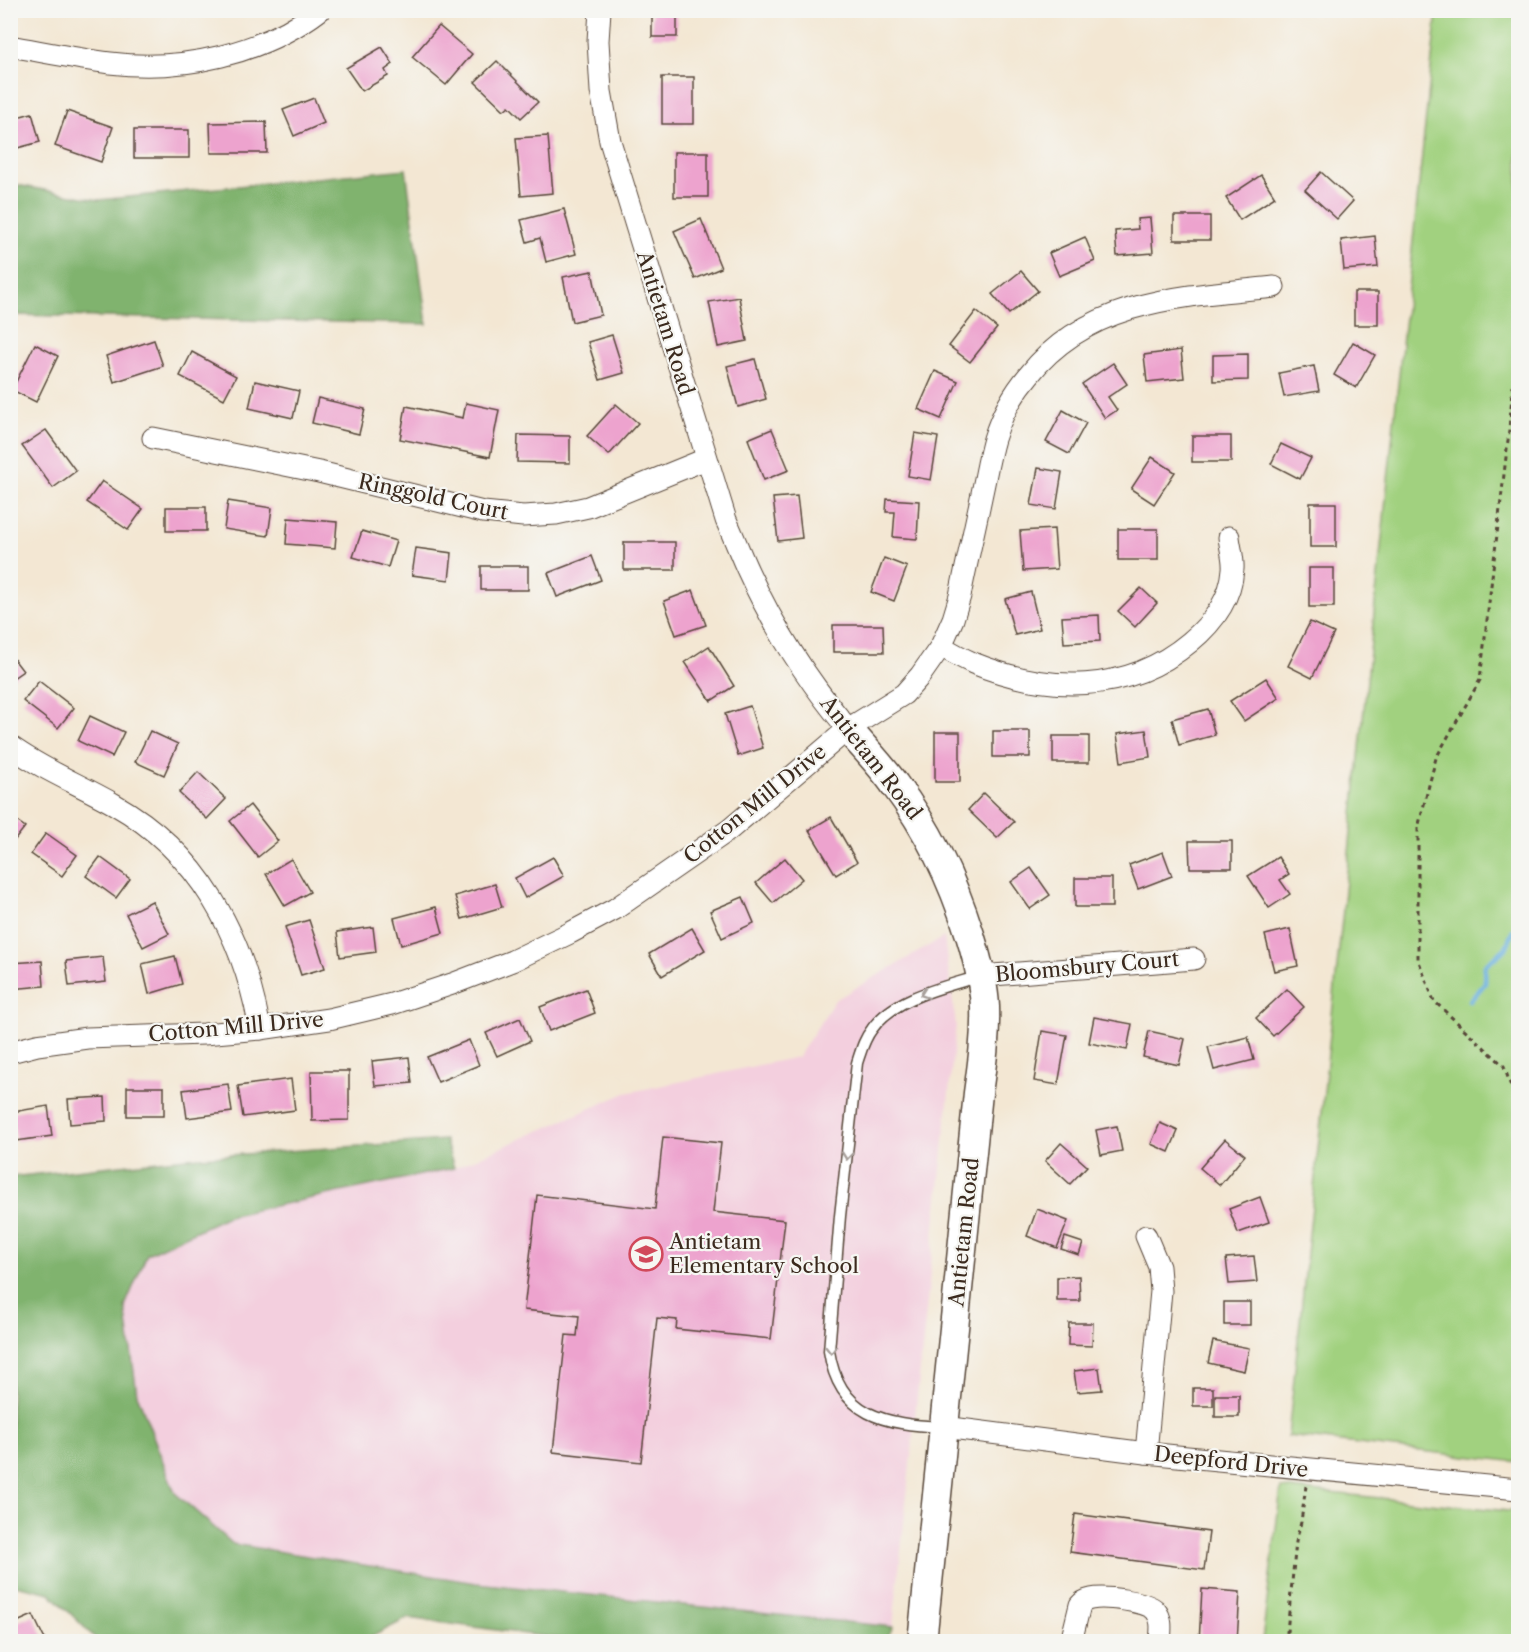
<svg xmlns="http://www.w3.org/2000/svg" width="1529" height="1652" viewBox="0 0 1529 1652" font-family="'Libre Caslon Text',serif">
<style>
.built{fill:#f3cfde}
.green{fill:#a1d17f;stroke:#6e7e4e;stroke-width:1.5}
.forest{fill:#80b36e;stroke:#5e6e46;stroke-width:1.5}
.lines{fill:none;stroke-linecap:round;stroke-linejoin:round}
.stream{stroke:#6ab0e0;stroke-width:5}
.building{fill:#eda3ce}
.lane-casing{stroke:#574639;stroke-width:13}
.street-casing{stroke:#574639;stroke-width:23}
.secondary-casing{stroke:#574639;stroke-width:31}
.path{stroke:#574639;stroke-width:3;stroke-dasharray:4.5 4.5;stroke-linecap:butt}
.lane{stroke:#fff;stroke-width:10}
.street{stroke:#fff;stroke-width:21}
.secondary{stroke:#fff;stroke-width:28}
.oneway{stroke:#a79f9a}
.labels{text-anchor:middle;stroke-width:4.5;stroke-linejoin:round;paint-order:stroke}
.street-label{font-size:21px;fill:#3b2a1e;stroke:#f6f6f2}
.poi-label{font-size:21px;fill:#3b2a1e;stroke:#f6f6f2;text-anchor:start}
</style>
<rect width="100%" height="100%" fill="#f6f6f2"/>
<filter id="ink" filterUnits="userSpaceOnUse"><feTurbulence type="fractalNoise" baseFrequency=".0167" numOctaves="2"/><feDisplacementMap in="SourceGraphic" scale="12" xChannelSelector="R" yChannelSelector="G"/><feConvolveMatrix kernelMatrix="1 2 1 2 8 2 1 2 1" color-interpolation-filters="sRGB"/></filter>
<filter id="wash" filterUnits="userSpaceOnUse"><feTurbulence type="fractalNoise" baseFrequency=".008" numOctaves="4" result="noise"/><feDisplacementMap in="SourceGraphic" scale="24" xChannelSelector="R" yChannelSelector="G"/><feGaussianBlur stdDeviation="1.35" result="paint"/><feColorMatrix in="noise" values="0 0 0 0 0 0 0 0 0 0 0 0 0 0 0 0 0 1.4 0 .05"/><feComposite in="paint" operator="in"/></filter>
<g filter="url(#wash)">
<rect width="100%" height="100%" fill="#f3e7d3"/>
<path class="built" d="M944 937 956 1025 893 1627 476 1583 233 1544 175 1493 137 1394 125 1306 147 1253 228 1216 454 1168 626 1093 798 1057 835 1000Z"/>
<g class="green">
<path d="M1437 11H1518V1462L1288 1436Z"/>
<path d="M1281 1488 1518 1512V1615L1516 1641H1262Z"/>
</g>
<g class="forest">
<path d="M406 169 427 324 11 315V184L99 200Z"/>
<path d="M445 1140 454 1168 228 1216 147 1254 125 1306 137 1394 175 1493 233 1544 476 1583 893 1627 885 1641 585 1642 408 1618 365 1640 358 1641H98L50 1593 11 1584V1177L186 1158Z"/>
</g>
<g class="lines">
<path class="stream" d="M1470 1001 1485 983V966L1506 948 1513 931 1518 929"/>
</g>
<g id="blocks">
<g class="building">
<path d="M126 10H143V11L128 16Z"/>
<rect x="652" y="10" width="25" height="27"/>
<path d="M439 26 472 54 446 85 412 57Z"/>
<path d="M382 47 393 64 385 70 388 76 362 91 346 68Z"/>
<path d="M497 61 538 102 521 118 509 106 504 110 475 82Z"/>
<rect x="662" y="77" width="32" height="47"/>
<path d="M314 98 324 123 294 136 283 110Z"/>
<path d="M67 111 113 127 101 162 55 146Z"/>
<path d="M32 113 40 142 10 150V119Z"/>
<path d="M266 122 267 153H211L210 123Z"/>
<rect x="134" y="130" width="55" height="28"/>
<path d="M548 136 553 193 521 196 516 138Z"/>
<rect x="674" y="152" width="34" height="45"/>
<path d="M1321 172 1353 201 1337 219 1305 190Z"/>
<path d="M1261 175 1275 197 1240 220 1226 198Z"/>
<path d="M564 209 576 254 546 262 540 238 527 242 521 220Z"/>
<rect x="1174" y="216" width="36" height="24"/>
<path d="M1150 218 1153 253 1117 256 1115 231 1138 229 1137 219Z"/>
<path d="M701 219 721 268 695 279 674 231Z"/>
<path d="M1375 236 1378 267 1344 270 1341 240Z"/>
<path d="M1085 237 1095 261 1059 276 1049 253Z"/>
<path d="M592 271 601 315 572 322 563 277Z"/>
<path d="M1021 271 1038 291 1009 314 992 294Z"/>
<rect x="1354" y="292" width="24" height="33"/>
<path d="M739 297 747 341 718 347 709 302Z"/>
<path d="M976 311 997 328 970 362 949 346Z"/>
<path d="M612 335 624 373 600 380 588 342Z"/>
<path d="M154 340 163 366 114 382 106 356Z"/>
<path d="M1353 342 1375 355 1356 388 1334 375Z"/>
<path d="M35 344 58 356 36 402 12 390Z"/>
<path d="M1181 350 1184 378 1147 382 1144 355Z"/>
<path d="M192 352 236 376 224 399 180 376Z"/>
<path d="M1248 354V380L1213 381V355Z"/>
<path d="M755 359 766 399 738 407 727 366Z"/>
<path d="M1113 363 1127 384 1108 397 1117 410 1105 418 1082 384Z"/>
<path d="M1314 366 1319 391 1284 397 1279 373Z"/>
<path d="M935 371 958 381 941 419 918 409Z"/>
<path d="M255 381 299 391 293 418 249 408Z"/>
<path d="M318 398 365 409 359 434 312 423Z"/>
<path d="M466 403 499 410 490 457 400 439 406 406 463 418Z"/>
<path d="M616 404 638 423 609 455 587 436Z"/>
<path d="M1063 410 1086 423 1069 454 1046 442Z"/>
<path d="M772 429 789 470 764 480 748 439Z"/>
<path d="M46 430 76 471 53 488 22 446Z"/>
<path d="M915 433 938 437 931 480 908 476Z"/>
<path d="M518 435 570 436V463L517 462Z"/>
<rect x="1192" y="436" width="39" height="26"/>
<path d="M1281 444 1311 458 1300 479 1271 464Z"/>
<path d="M1152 457 1175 472 1154 504 1131 489Z"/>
<path d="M1038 468 1062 472 1056 509 1031 505Z"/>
<path d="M102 481 143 509 128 530 87 502Z"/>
<path d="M797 496 802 538 778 541 773 498Z"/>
<path d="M887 499 919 501 917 539 893 537 895 512H886Z"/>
<path d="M228 501 272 508 268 536 224 529Z"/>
<rect x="1310" y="503" width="26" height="44"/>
<rect x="166" y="507" width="40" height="24"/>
<path d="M288 518 337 522 335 548 286 544Z"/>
<path d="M1054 529 1057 569 1023 571 1020 531Z"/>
<rect x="1118" y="529" width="40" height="31"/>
<path d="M362 531 396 541 388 567 353 557Z"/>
<rect x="624" y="542" width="51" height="28"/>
<path d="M416 548 452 553 449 580 412 575Z"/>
<path d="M592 556 601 580 557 597 548 573Z"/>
<path d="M884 558 907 567 894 601 871 592Z"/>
<rect x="481" y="566" width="47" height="24"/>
<rect x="1309" y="568" width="25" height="39"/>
<path d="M1141 588 1157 603 1135 627 1118 611Z"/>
<path d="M693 590 706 625 676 635 664 601Z"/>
<path d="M1031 592 1040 629 1015 635 1005 599Z"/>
<path d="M1099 615 1100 641 1064 643 1062 617Z"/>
<path d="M1310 622 1334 633 1312 678 1288 666Z"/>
<path d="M833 625H883L884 652H833Z"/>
<path d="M709 646 734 686 711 701 685 662Z"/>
<path d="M10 654 23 671 10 680Z"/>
<path d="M1266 678 1279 698 1244 721 1230 701Z"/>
<path d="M39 681 74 708 58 728 23 701Z"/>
<path d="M750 706 763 748 738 756 725 714Z"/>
<path d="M1208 709 1215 735 1179 745 1172 719Z"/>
<path d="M90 716 124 732 112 757 78 741Z"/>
<path d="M1146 730 1150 757 1121 762 1117 734Z"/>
<path d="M150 731 178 744 164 775 135 762Z"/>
<rect x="993" y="731" width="37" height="26"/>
<rect x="935" y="732" width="25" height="50"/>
<rect x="1053" y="736" width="36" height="27"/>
<path d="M198 772 226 799 207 819 179 793Z"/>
<path d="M984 793 1014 822 997 838 968 810Z"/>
<path d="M250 805 278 841 258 857 230 821Z"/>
<path d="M10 816 25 827 10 846Z"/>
<path d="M831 817 857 862 836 875 809 830Z"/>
<path d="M46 833 77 855 62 876 31 854Z"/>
<path d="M1189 841H1232V868H1190Z"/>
<path d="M1163 852 1172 876 1138 889 1129 865Z"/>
<path d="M100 857 130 879 116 898 86 876Z"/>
<path d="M553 857 564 876 525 898 515 878Z"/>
<path d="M1278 857 1289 874 1280 880 1290 894 1269 908 1248 876Z"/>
<path d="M785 858 802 879 773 903 756 883Z"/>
<path d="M291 859 310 892 285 906 266 874Z"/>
<path d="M1031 868 1050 895 1030 909 1011 882Z"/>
<rect x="1075" y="878" width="37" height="29"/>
<path d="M495 884 502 907 462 919 455 896Z"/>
<path d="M743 897 754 923 722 938 710 911Z"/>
<path d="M152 901 169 934 143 947 126 914Z"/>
<path d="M436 907 443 933 401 945 394 918Z"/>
<path d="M309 920 325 968 301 975 285 927Z"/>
<path d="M373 927 376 952 340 957 337 932Z"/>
<path d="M692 928 705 950 662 976 649 954Z"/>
<path d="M1290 929 1298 966 1274 971 1265 935Z"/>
<path d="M175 956 182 984 149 994 142 964Z"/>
<path d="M103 957 106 982 69 986 66 961Z"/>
<path d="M42 961 44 986 10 989V963Z"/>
<path d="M586 989 595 1013 549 1031 540 1007Z"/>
<path d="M1287 989 1304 1007 1273 1036 1256 1018Z"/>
<path d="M1094 1017 1132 1024 1127 1050 1089 1043Z"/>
<path d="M520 1018 530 1041 497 1056 486 1033Z"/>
<path d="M1042 1031 1067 1035 1058 1085 1034 1081Z"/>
<path d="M1149 1031 1185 1039 1179 1065 1143 1057Z"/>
<path d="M1248 1037 1254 1060 1214 1070 1208 1047Z"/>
<path d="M469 1040 479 1065 438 1082 427 1057Z"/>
<path d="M409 1057 412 1083 375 1086 372 1061Z"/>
<path d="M311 1071H349V1120L312 1121Z"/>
<path d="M291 1079 295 1110 243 1117 238 1086Z"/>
<path d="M228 1084 232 1112 187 1118 183 1090Z"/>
<rect x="127" y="1087" width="37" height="29"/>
<path d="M105 1097 106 1121 70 1124 68 1099Z"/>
<path d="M48 1106 52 1136 16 1141 12 1112Z"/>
<path d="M1160 1123 1178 1131 1169 1152 1151 1144Z"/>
<path d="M1117 1126 1122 1151 1101 1155 1096 1130Z"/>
<path d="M663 1137 721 1143 713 1212 785 1220 771 1339 676 1329 677 1320 657 1318 641 1462 553 1452 566 1335 577 1336 579 1316 524 1310 537 1195 655 1209Z"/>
<path d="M1225 1139 1245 1155 1220 1185 1200 1168Z"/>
<path d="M1061 1143 1087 1166 1070 1184 1045 1161Z"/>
<path d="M1260 1197 1269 1222 1238 1233 1229 1209Z"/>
<path d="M1037 1209 1068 1221 1057 1248 1027 1236Z"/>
<path d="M1065 1237 1083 1243 1079 1255 1061 1249Z"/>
<path d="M1254 1256 1257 1282 1229 1284 1226 1258Z"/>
<path d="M1079 1276 1080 1301H1057V1277Z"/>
<rect x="1224" y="1302" width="26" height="23"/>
<path d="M1069 1323H1093L1092 1346 1068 1345Z"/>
<path d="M1213 1341 1249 1348 1244 1371 1208 1363Z"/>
<path d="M1099 1368 1102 1390 1077 1392 1074 1371Z"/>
<rect x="1193" y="1388" width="20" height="18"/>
<rect x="1215" y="1395" width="24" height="22"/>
<path d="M1075 1514 1209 1532 1204 1570 1070 1552Z"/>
<path d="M1202 1589 1240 1592 1237 1642H1199Z"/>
<path d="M33 1615 46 1642H10V1625Z"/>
</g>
</g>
</g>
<g filter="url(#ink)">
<use href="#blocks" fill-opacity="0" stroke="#574639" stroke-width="1.5"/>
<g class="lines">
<defs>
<path id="lane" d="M942 1427C885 1424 839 1417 829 1351L840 1216 857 1063C861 1051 864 1039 872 1029 894 997 945 987 980 976"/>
<g id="street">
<path d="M600 10 598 41 601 91 610 141 726 520C734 537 740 554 748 571 774 628 808 681 848 729"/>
<path d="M10 46C44 52 77 59 110 63 182 72 262 54 320 10"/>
<path d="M153 438 319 472 483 512 523 516 556 514 588 507 706 459"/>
<path d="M941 646C951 652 962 658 973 663 1047 693 1127 695 1190 642 1213 623 1231 599 1233 569 1234 559 1230 547 1229 537"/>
<path d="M10 746C43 770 79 784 114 804 199 852 243 935 260 1029"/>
<path d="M980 976 1194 959"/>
<path d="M10 1052 37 1045 87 1038 204 1034 260 1029 329 1019 392 1004 452 984 512 961 570 933 615 909 729 830 848 729 904 694 920 676 941 646 953 619 960 596C967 561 975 527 982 493 986 475 989 456 994 439 1001 416 1013 394 1029 375 1089 299 1185 296 1274 287"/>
<path d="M1146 1236 1159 1267 1161 1291 1146 1453"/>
<path d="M944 1427 1146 1453 1518 1489"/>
<path d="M1071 1642 1080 1605C1083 1601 1086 1600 1091 1599 1104 1596 1146 1601 1155 1610 1163 1619 1161 1630 1160 1642"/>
</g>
<path id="secondary" d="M848 729C863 747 881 765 895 785 929 830 953 881 970 935 977 958 984 983 985 1007 986 1036 982 1065 978 1093L922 1642"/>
</defs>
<use href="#lane" class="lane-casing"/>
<use href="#street" class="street-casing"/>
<use href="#secondary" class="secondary-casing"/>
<g class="path">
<path d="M1518 331 1508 440 1480 680 1436 758 1418 828V959L1434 1001 1504 1066 1518 1107"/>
<path d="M1518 1469 1516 1370 1518 1303"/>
<path d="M1286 1642 1296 1542 1301 1522 1306 1486"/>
</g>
<use href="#lane" class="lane"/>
<use href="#street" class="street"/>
<use href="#secondary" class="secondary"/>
</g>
<defs><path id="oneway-chevron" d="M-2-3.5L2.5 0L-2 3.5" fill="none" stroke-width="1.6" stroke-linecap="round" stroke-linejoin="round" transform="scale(1.5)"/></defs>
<g class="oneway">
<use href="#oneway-chevron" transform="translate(924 994) rotate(161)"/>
<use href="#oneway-chevron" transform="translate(847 1156) rotate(96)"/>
<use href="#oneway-chevron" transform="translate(831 1350) rotate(89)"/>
</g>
</g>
<defs>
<symbol id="school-ring" viewBox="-11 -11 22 22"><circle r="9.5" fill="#f6f6f2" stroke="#d1495b" stroke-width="1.5"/><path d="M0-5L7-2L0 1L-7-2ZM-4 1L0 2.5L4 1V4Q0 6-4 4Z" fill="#d1495b"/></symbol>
</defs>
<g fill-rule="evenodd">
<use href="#school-ring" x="627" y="1235" width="38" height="38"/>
</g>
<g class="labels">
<g class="street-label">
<text transform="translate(665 323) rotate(73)" y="7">Antietam Road</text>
<text transform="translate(433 497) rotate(12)" y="7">Ringgold Court</text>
<text transform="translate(871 758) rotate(52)" y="7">Antietam Road</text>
<text transform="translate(755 804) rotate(-39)" y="7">Cotton Mill Drive</text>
<text transform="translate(1087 967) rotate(-5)" y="7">Bloomsbury Court</text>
<text transform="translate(236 1027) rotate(-5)" y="7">Cotton Mill Drive</text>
<text transform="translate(964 1232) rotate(-84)" y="7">Antietam Road</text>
<text transform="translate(1231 1462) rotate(6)" y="7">Deepford Drive</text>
</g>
<g class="poi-label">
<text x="669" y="1249">Antietam<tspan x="669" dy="24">Elementary School</tspan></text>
</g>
</g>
<rect width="1529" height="1652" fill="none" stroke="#f6f6f2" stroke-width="36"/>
</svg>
